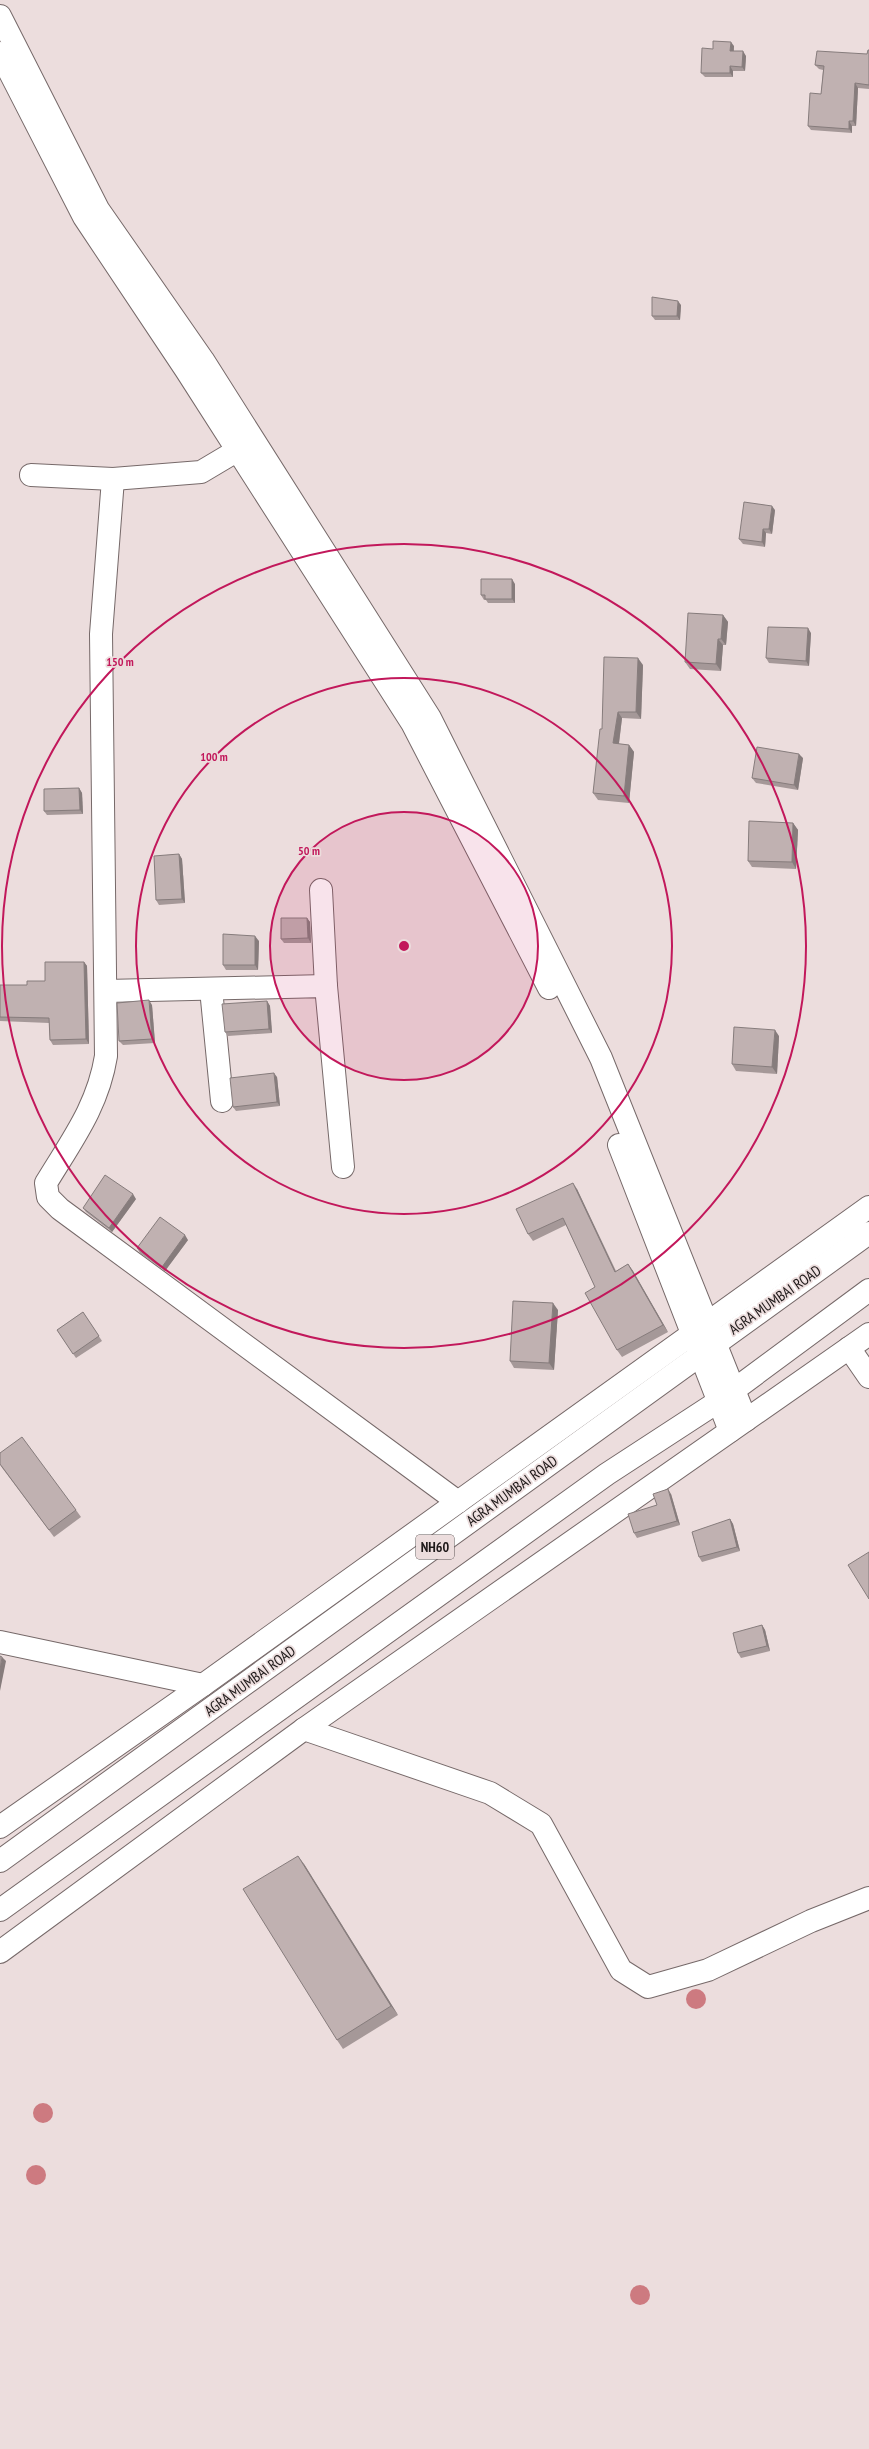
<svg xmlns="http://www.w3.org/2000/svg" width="869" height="2449" viewBox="0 0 869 2449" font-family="'PT Sans Narrow',sans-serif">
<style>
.water{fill:#cd7a80}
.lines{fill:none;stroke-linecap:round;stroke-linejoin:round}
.minor-casing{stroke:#766969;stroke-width:24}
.major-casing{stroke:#766969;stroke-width:24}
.highway-casing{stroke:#766969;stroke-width:24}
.minor{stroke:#fff;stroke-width:22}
.major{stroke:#fff;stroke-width:22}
.highway{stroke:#fff;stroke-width:22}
.wall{fill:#a59898}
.shaded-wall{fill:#867c7c}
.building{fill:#c0b1b1;stroke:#867c7c}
.ring{fill:none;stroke:#c2185b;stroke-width:2}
.labels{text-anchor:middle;stroke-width:3.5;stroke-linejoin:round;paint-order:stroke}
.shield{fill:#ecdddd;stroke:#5c5454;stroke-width:1}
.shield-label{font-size:14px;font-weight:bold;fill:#1e1919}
.street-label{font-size:15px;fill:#1e1919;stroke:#ecdddd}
.centre{fill:#c2185b;stroke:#ecdddd;stroke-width:2}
.ring-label{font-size:12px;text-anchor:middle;font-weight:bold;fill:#c2185b;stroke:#ecdddd;stroke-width:3.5;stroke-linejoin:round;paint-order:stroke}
</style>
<rect width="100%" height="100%" fill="#ecdddd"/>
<g class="water">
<circle cx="696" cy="1999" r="10"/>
<circle cx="43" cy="2113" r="10"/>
<circle cx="36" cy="2175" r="10"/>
<circle cx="640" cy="2295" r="10"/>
</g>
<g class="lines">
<defs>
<g id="minor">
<path d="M31 475 113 479 201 472 238 450"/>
<path d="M113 479 101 634 106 1056C98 1106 72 1140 46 1183L48 1197 60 1209 458 1502"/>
<path d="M321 890 326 986"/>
<path d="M211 989 222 1101"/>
<path d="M106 991 326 986 343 1167"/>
<path d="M849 1348 869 1377"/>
<path d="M0 1642 203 1685"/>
<path d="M304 1729 490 1793 541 1824 621 1970 648 1987 708 1970 811 1921 869 1898"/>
<path d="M0 1827 203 1685 869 1207"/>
<path d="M0 1952 304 1729 869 1334"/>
</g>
<g id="major">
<path d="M0 16 98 209 203 360 430 718 601 1058 746 1420"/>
<path d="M0 53 84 217 186 370 412 723 549 988"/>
<path d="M619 1145 730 1431"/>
</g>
<g id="highway">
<path d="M0 1861 869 1233"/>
<path d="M0 1910 607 1474 719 1401 869 1290"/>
</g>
</defs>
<use href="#minor" class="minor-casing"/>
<use href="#major" class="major-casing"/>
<use href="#highway" class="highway-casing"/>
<use href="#minor" class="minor"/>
<use href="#major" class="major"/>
<use href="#highway" class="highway"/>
</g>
<g class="wall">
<path d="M734 46V51L746 56 745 71H733V77H705L701 73 713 49Z"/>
<path d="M869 50V89L858 88 856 126H852V133L811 130 808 126 821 94 823 70 819 69 815 65 867 54Z"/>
<path d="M681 305 680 320H655L652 316Z"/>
<path d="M775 510 772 534 766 533 765 547 743 544 739 539Z"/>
<path d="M515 584V603H488L486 600H484L481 595Z"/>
<path d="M723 615 728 622 726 645H723L721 671 690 669 685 662Z"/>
<path d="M811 633 809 666 769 663 766 658Z"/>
<path d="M643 665 641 719 622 718 619 744 629 745 634 752 629 803 598 800 593 793 602 729Z"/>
<path d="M803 758 798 790 756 783 752 778Z"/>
<path d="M79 788 82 793 83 814 47 815 44 811Z"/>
<path d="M793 823 798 830 796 869 752 867 748 861Z"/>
<path d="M179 854 182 859 185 903 159 905 156 900Z"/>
<path d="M307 918 310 922 311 943H284L281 939Z"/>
<path d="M259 941 258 970H226L223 965Z"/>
<path d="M84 962 87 966 89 1044 53 1045 50 1040 49 1023 0 1021V985H27L45 981Z"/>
<path d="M267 1001 270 1006 272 1033 228 1036 225 1032Z"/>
<path d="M152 1005 155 1043 123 1045 119 1041Z"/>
<path d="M779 1036 777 1074 736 1071 732 1064Z"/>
<path d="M277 1077 280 1106 236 1111 233 1107Z"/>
<path d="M577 1189 616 1271 628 1264 633 1271 668 1332 622 1357 617 1350 595 1287 566 1225 533 1241 528 1234Z"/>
<path d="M136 1199 112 1232 86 1212 83 1208Z"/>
<path d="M188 1240 165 1271 140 1253 137 1248Z"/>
<path d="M558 1310 554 1370 514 1368 510 1361Z"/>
<path d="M83 1312 102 1341 76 1358 57 1330Z"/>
<path d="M0 1465 76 1510 81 1517 54 1537Z"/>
<path d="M671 1494 680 1525 637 1538 634 1533 657 1505Z"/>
<path d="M730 1519 733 1524 740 1551 702 1562 699 1557Z"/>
<path d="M762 1625 765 1630 770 1651 741 1658 738 1653Z"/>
<path d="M304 1864 398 2015 343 2049 337 2040Z"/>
</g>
<g class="shaded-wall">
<path d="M731 42 734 46 733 56 730 51Z"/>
<path d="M743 51 746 56 745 71 742 67Z"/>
<path d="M730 66 733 71V77L730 73Z"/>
<path d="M855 83 858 88 856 126 853 121Z"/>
<path d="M849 121 852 126V133L849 129Z"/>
<path d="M678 301 681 305 680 320 677 316Z"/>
<path d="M772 506 775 510 772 534 769 529Z"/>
<path d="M763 529 766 533 765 547 762 542Z"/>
<path d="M512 579 515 584V603L512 599Z"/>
<path d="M723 615 728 622 726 645 721 639Z"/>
<path d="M808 628 811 633 809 666 806 661Z"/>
<path d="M718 639 723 645 721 671 716 664Z"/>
<path d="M638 658 643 665 641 719 636 712Z"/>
<path d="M618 712 622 718 618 750 613 743Z"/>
<path d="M629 745 634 752 629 803 624 796Z"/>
<path d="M799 754 803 758 798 790 794 785Z"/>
<path d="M79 788 82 793 83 814 80 810Z"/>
<path d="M793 823 798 830 796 869 792 862Z"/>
<path d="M179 854 182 859 185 903 182 899Z"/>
<path d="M307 918 310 922 311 943 308 938Z"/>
<path d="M255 936 259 941 258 970 255 965Z"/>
<path d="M84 962 87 966 89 1044 86 1039Z"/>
<path d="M149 1000 152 1005 155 1043 152 1039Z"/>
<path d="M267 1001 270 1006 272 1033 269 1029Z"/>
<path d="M775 1030 779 1036 777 1074 772 1067Z"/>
<path d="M274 1073 277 1077 280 1106 277 1102Z"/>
<path d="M573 1183 577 1189 619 1279 615 1272Z"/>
<path d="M133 1194 136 1199 112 1232 109 1228Z"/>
<path d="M185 1235 188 1240 165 1271 162 1267Z"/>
<path d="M628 1264 633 1271 668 1332 663 1325Z"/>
<path d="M553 1303 558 1310 554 1370 549 1363Z"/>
<path d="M668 1489 671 1494 680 1525 677 1521Z"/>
<path d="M730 1519 733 1524 740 1551 737 1547Z"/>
<path d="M762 1625 765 1630 770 1651 767 1646Z"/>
<path d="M2 1657 6 1661 0 1691V1670Z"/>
<path d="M298 1856 304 1864 398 2015 391 2006Z"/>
</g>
<g class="building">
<path d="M713 41 731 42 730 51H743L742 67 730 66V73H701L702 48 713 49Z"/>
<path d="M868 50H869V85L855 83 853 121H849V129L808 126 810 93 821 94 824 66 815 65 817 51 867 54Z"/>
<path d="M652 297 678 301 677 316H652Z"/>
<path d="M744 502 772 506 769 529H763L762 542 739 539Z"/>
<path d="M481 579H512V599H485V595H481Z"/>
<path d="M688 613 723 615 721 639H718L716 664 685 662Z"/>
<path d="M768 627 808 628 806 661 766 658Z"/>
<path d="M604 657 638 658 636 712H618L613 743 629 745 624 796 593 793 600 729H602Z"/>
<path d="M757 747 799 754 794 785 752 778Z"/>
<path d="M79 788 80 810 44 811V789Z"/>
<path d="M749 821 793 823 792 862 748 861Z"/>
<path d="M179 854 182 899 156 900 154 856Z"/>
<path d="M281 918H307L308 938 281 939Z"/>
<path d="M223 934 255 936V965H223Z"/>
<path d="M45 962H84L86 1039 50 1040 49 1018 0 1017V985H27V981H45Z"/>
<path d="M149 1000 152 1039 119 1041 117 1003Z"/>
<path d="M267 1001 269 1029 225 1032 222 1004Z"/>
<path d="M734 1027 775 1030 772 1067 732 1064Z"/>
<path d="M274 1073 277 1102 233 1107 230 1078Z"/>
<path d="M105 1175 133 1194 109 1228 83 1208Z"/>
<path d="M573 1183 615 1272 628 1264 663 1325 617 1350 585 1293 595 1287 563 1218 528 1234 516 1209Z"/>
<path d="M160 1217 185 1235 162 1267 137 1248Z"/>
<path d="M513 1301 553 1303 549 1363 510 1361Z"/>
<path d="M83 1312 99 1336 73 1354 57 1330Z"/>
<path d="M22 1437 76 1510 49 1530 0 1464V1453Z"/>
<path d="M668 1489 677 1521 634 1533 628 1514 657 1505 653 1494Z"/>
<path d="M730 1519 737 1547 699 1557 692 1532Z"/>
<path d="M869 1552V1599L848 1565Z"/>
<path d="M762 1625 767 1646 738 1653 733 1633Z"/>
<path d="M0 1656 2 1657 0 1670Z"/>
<path d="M298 1856 391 2006 337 2040 243 1889Z"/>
</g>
<circle cx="404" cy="946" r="134" fill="#c2185b" fill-opacity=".12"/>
<g class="ring">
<circle cx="404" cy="946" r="134"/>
<circle cx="404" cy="946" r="268"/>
<circle cx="404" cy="946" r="402"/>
</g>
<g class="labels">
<rect class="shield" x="416" y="1535" width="38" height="24" rx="3"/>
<g class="shield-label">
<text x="435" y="1552">NH60</text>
</g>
<g class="street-label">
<text transform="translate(775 1300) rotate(-35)" y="5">AGRA MUMBAI ROAD</text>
<text transform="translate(512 1491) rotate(-36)" y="5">AGRA MUMBAI ROAD</text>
<text transform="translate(250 1681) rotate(-36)" y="5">AGRA MUMBAI ROAD</text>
</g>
</g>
<circle cx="404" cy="946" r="6" class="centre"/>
<g class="ring-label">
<text x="120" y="666">150 m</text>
<text x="214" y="761">100 m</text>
<text x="309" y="855">50 m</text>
</g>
</svg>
